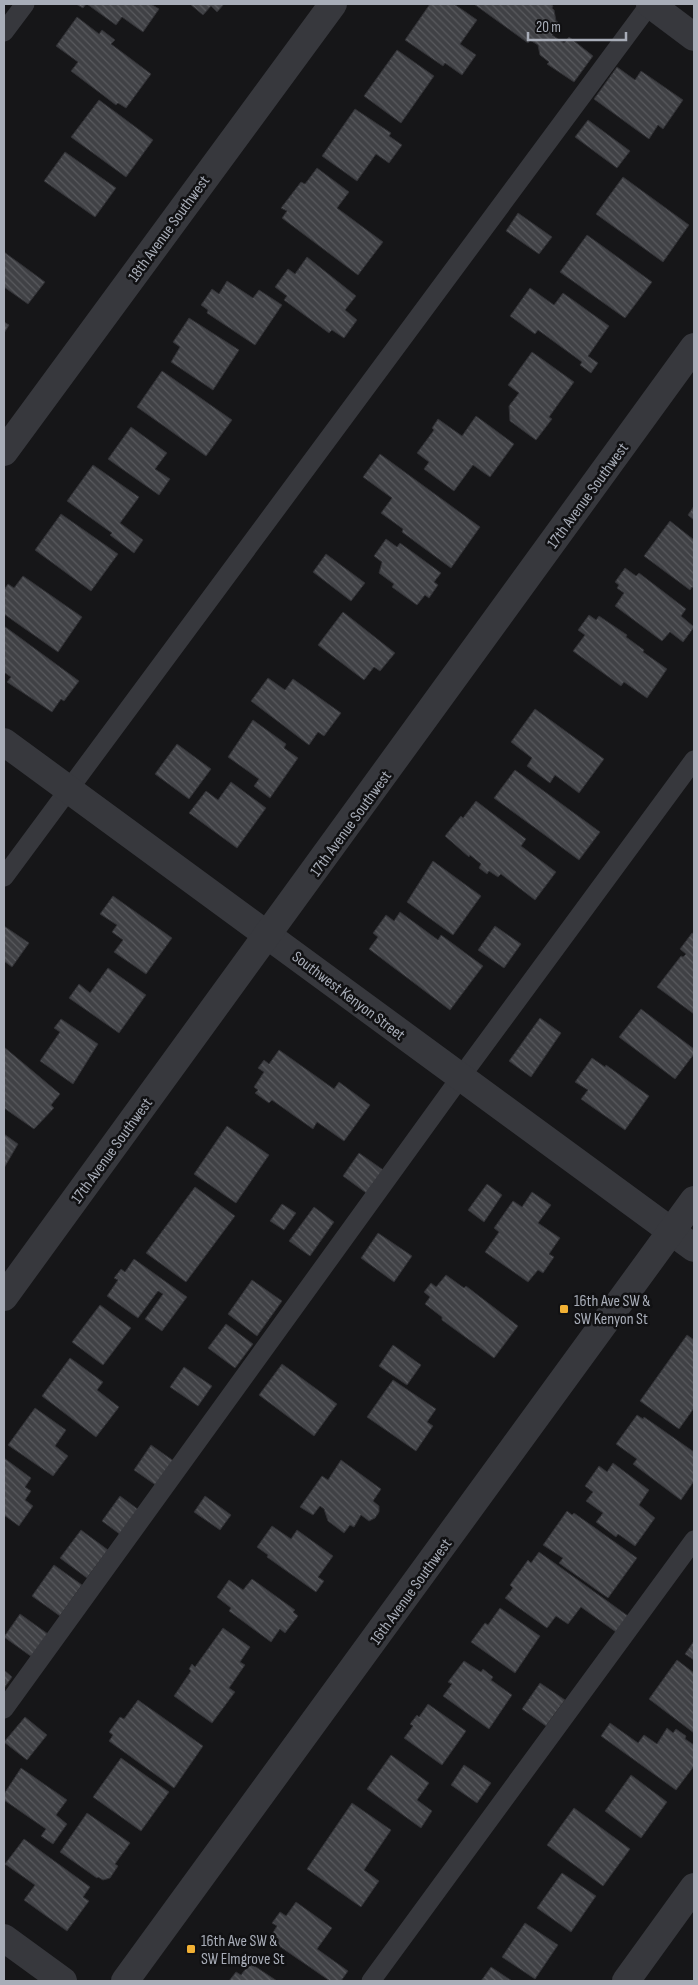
<svg xmlns="http://www.w3.org/2000/svg" width="698" height="1985" viewBox="0 0 698 1985" font-family="'Sofia Sans Condensed',sans-serif">
<style>
.building{fill:url(#building-back-hatch);stroke:#303034}
.lines{fill:none;stroke-linecap:round;stroke-linejoin:round}
.service{stroke:#37383d;stroke-width:19}
.minor{stroke:#37383d;stroke-width:28}
.tertiary{stroke:#37383d;stroke-width:28}
.poi-dot{fill:#f2b134;stroke:#111113;stroke-width:2}
.labels{text-anchor:middle;stroke-width:5;stroke-linejoin:round;paint-order:stroke}
.street-label{font-size:16px;fill:#a8adb8;stroke:#111113}
.poi-label{font-size:16px;fill:#a8adb8;stroke:#111113;text-anchor:start}
</style>
<defs>
<pattern id="building-back-hatch" width="6" height="6" patternUnits="userSpaceOnUse" patternTransform="scale(1.25)"><rect width="6" height="6" fill="#404145"/><path d="M-1 5l2 2M0 0l6 6M5-1l2 2" fill="none" stroke="#595a5e"/></pattern>
</defs>
<rect width="100%" height="100%" fill="#161618"/>
<g class="building">
<path d="M76 4H86L83 8Z"/>
<path d="M87 4H151L159 9 143 32 122 17 116 25Z"/>
<path d="M190 4H224L217 12 211 6 203 15Z"/>
<path d="M430 4H454L477 20 460 44 476 55 462 75 445 63 443 66 405 40Z"/>
<path d="M474 4H550L553 6 552 8 554 10 556 21 561 24 552 35 564 43 569 37 593 56 574 82 547 64 549 62 540 55 538 45 530 40 528 43Z"/>
<path d="M77 17 99 34 102 30 115 40 111 44 151 74 126 108 118 103 116 105 71 71 78 62 56 46Z"/>
<path d="M397 50 434 76 401 123 364 96Z"/>
<path d="M617 67 635 80 641 71 683 100 663 129 658 125 649 139 594 99Z"/>
<path d="M99 100 153 140 126 177 71 137Z"/>
<path d="M355 109 391 133 389 136 402 145 389 163 376 154 357 181 322 156Z"/>
<path d="M588 120 630 151 617 168 575 137Z"/>
<path d="M65 152 116 188 95 217 44 181Z"/>
<path d="M317 168 349 192 337 208 383 242 358 275 282 218 287 211 281 208 301 182 305 184Z"/>
<path d="M623 177 689 225 663 262 596 214Z"/>
<path d="M518 213 552 237 539 254 506 231Z"/>
<path d="M587 235 652 282 625 318 560 272Z"/>
<path d="M4 252 45 282 28 304 4 287Z"/>
<path d="M307 257 356 296 345 310 357 320 344 338 332 330 329 333 284 300 287 296 275 287 288 269 295 274Z"/>
<path d="M227 281 253 298 259 290 282 305 255 345 207 313 208 310 201 305 212 289 219 294Z"/>
<path d="M530 288 554 305 563 293 609 326 588 356 598 363 591 373 580 365 582 362 538 330 535 334 510 316Z"/>
<path d="M189 318 239 350 213 390 171 362 180 347 173 342Z"/>
<path d="M4 322 9 325 4 333Z"/>
<path d="M532 352 574 382 549 417 552 419 536 440 510 421 509 406 519 393 508 385Z"/>
<path d="M162 371 232 420 206 456 137 407Z"/>
<path d="M476 416 514 444 490 477 473 465 454 491 424 469 429 462 417 453 434 430 432 428 438 419 462 436Z"/>
<path d="M131 427 167 453 155 469 170 479 159 495 108 459Z"/>
<path d="M380 454 480 527 451 568 402 532 403 529 381 513 392 498 363 477Z"/>
<path d="M93 465 139 497 120 523 143 540 134 553 110 535 112 533 67 501Z"/>
<path d="M694 506V520L688 515Z"/>
<path d="M61 514 118 554 91 591 35 550Z"/>
<path d="M670 521 694 540V588L692 587 690 590 644 556Z"/>
<path d="M386 539 397 547 400 543 441 573 434 582 438 585 429 598 425 595 417 605 392 587 394 584 379 573 382 562 374 556Z"/>
<path d="M326 554 365 583 351 601 313 572Z"/>
<path d="M625 568 636 576 639 573 686 609 681 616 694 627 683 642 670 632 662 641 615 606 624 593 617 588 619 585 615 582Z"/>
<path d="M23 576 82 617 58 652 4 614V590L8 584 14 588Z"/>
<path d="M343 612 395 653 380 671 374 667 364 680 318 645Z"/>
<path d="M589 615 596 620 599 616 627 635 626 637 644 650 643 652 667 669 647 698 624 682 621 686 573 651 585 635 578 630Z"/>
<path d="M4 626 79 681 64 701 61 699 52 712 7 682 11 677 4 672Z"/>
<path d="M268 678 285 690 293 679 341 713 324 736 318 732 309 745 251 701Z"/>
<path d="M535 709 604 759 579 793 555 775 550 783 527 766 532 758 511 742Z"/>
<path d="M253 720 286 744 284 748 298 758 270 798 254 786 259 779 228 757Z"/>
<path d="M177 744 211 769 189 799 155 774Z"/>
<path d="M515 770 600 832 579 860 494 798Z"/>
<path d="M231 782 266 808 237 848 189 813 206 791 218 800Z"/>
<path d="M476 801 526 839 521 846 556 872 535 900 501 874 498 877 489 871 487 874 479 868 481 864 470 855 469 857 445 836 461 816 463 818Z"/>
<path d="M433 861 481 896 453 935 407 902Z"/>
<path d="M113 896 172 938 146 974 114 952 123 940 112 932 117 925 100 914Z"/>
<path d="M400 912 438 940 441 935 483 966 450 1010 369 949 378 937 373 933 386 915 394 921Z"/>
<path d="M4 926 29 943 12 967 4 961Z"/>
<path d="M495 926 521 944 504 968 478 950Z"/>
<path d="M692 933 694 934V1014L657 987 681 956 683 957 686 954 680 949Z"/>
<path d="M108 968 146 995 119 1033 69 998 79 984 90 993Z"/>
<path d="M641 1009 694 1049V1054L675 1079 619 1037Z"/>
<path d="M540 1018 561 1033 531 1077 509 1061Z"/>
<path d="M61 1019 98 1044 73 1084 40 1061 60 1032 54 1028Z"/>
<path d="M4 1047 60 1094 51 1105 54 1108 34 1129 4 1108Z"/>
<path d="M279 1050 334 1089 339 1082 370 1105 344 1141 317 1122 313 1129 272 1100 269 1103 255 1093 258 1090 254 1087 264 1072 258 1068 264 1060 269 1064Z"/>
<path d="M592 1058 605 1067 606 1065 649 1096 625 1130 581 1099 588 1090 575 1082Z"/>
<path d="M227 1126 269 1155 236 1203 194 1174Z"/>
<path d="M4 1134 18 1144 4 1168Z"/>
<path d="M359 1153 386 1172 369 1195 343 1176Z"/>
<path d="M487 1184 502 1195 484 1222 468 1210Z"/>
<path d="M195 1187 235 1216 186 1282 146 1253Z"/>
<path d="M532 1192 551 1205 538 1223 560 1238 549 1254 554 1257 543 1273 538 1270 528 1282 485 1252 499 1232 494 1228 513 1201 522 1207Z"/>
<path d="M282 1204 296 1213 284 1230 270 1221Z"/>
<path d="M314 1207 334 1222 310 1256 289 1241Z"/>
<path d="M378 1233 412 1256 394 1282 361 1258Z"/>
<path d="M134 1259 187 1297 162 1331 145 1319 163 1294 158 1291 138 1318 107 1296 118 1280 114 1278 121 1269 125 1272Z"/>
<path d="M446 1275 464 1288 466 1286 518 1326 494 1358 442 1320V1317L425 1304 430 1297 424 1292 431 1283 436 1287Z"/>
<path d="M252 1280 282 1301 257 1336 228 1314Z"/>
<path d="M100 1305 131 1328 103 1365 72 1342Z"/>
<path d="M226 1324 253 1344 235 1368 208 1348Z"/>
<path d="M687 1335 694 1340V1408L679 1429 640 1401Z"/>
<path d="M393 1345 421 1365 407 1385 379 1366Z"/>
<path d="M70 1358 103 1382 97 1390 119 1407 96 1437 42 1396Z"/>
<path d="M282 1364 337 1404 314 1436 259 1395Z"/>
<path d="M184 1367 212 1386 198 1406 170 1387Z"/>
<path d="M393 1380 436 1409 427 1422 433 1426 416 1451 367 1417Z"/>
<path d="M35 1408 66 1430 55 1446 68 1456 53 1476 8 1445Z"/>
<path d="M637 1415 643 1419 644 1417 694 1452V1481L681 1500 633 1464 637 1459 616 1444Z"/>
<path d="M151 1445 178 1464 160 1488 134 1470Z"/>
<path d="M4 1458 31 1478 25 1487 31 1491 25 1500 33 1506 19 1526 4 1515Z"/>
<path d="M341 1460 381 1489 373 1501 379 1506V1512L375 1518 369 1521 361 1515 354 1527 350 1525 344 1533 328 1521 324 1509 320 1506 313 1515 300 1507 322 1476 328 1480Z"/>
<path d="M613 1463 649 1490 639 1505 655 1518 635 1546 618 1534 616 1537 596 1522 603 1513 586 1501 593 1492 585 1486 599 1466 607 1472Z"/>
<path d="M120 1496 143 1513 125 1538 102 1521Z"/>
<path d="M205 1496 231 1515 220 1530 194 1512Z"/>
<path d="M567 1511 572 1515 574 1513 637 1558 608 1598 559 1563 563 1558 543 1545Z"/>
<path d="M272 1526 291 1539 297 1530 333 1556 318 1577 324 1581 316 1592 267 1557 268 1555 257 1547Z"/>
<path d="M81 1530 108 1550 87 1578 60 1558Z"/>
<path d="M539 1552 628 1616 616 1632 581 1607 568 1624 556 1616 547 1628 505 1598 513 1588 510 1585 528 1560 531 1563Z"/>
<path d="M54 1565 82 1585 60 1616 32 1596Z"/>
<path d="M252 1579 295 1610 293 1612 298 1616 285 1633 280 1629 271 1642 229 1611 231 1608 217 1597 229 1580 243 1590Z"/>
<path d="M500 1608 540 1636 515 1673 471 1642 485 1623 488 1625Z"/>
<path d="M20 1614 48 1634 32 1657 4 1637Z"/>
<path d="M223 1628 250 1647 240 1662 245 1665 229 1688 235 1692 212 1723 174 1696 191 1671 189 1669 192 1664 195 1667Z"/>
<path d="M694 1641V1660L685 1654Z"/>
<path d="M677 1660 694 1673V1733L649 1699Z"/>
<path d="M464 1661 481 1672 483 1669 493 1677 491 1680 512 1695 489 1729 443 1696 452 1684 448 1682Z"/>
<path d="M4 1670 12 1677 4 1688Z"/>
<path d="M540 1683 565 1700 546 1726 522 1709Z"/>
<path d="M138 1700 203 1746 174 1788 109 1741 113 1735 109 1732 120 1717 124 1719Z"/>
<path d="M428 1704 466 1731 442 1765 404 1738 413 1726 410 1724 417 1715 419 1717Z"/>
<path d="M25 1717 47 1735 27 1760 4 1742Z"/>
<path d="M610 1723 638 1743 644 1735 657 1744 667 1728 673 1733 676 1729 686 1736 685 1739 694 1745V1766L676 1790 601 1736Z"/>
<path d="M391 1755 429 1783 417 1800 432 1811 421 1828 367 1789Z"/>
<path d="M121 1758 169 1792 141 1831 93 1797Z"/>
<path d="M464 1765 491 1783 477 1803 451 1785Z"/>
<path d="M21 1768 67 1800 56 1815 67 1824 53 1844 41 1836 46 1829 4 1800V1794Z"/>
<path d="M631 1775 667 1802 641 1838 605 1811Z"/>
<path d="M352 1803 391 1830 364 1870 379 1881 361 1907 307 1869Z"/>
<path d="M574 1808 630 1849 603 1886 547 1845Z"/>
<path d="M87 1813 130 1843 115 1864 118 1866 110 1878 103 1880 98 1877 97 1878 60 1852Z"/>
<path d="M24 1839 90 1887 83 1897 89 1901 67 1931 24 1900 35 1885 5 1864Z"/>
<path d="M562 1873 596 1896 571 1932 537 1908Z"/>
<path d="M296 1902 332 1928 317 1949 348 1971 341 1981H330L269 1939 277 1926 272 1923 280 1912 286 1916Z"/>
<path d="M525 1923 558 1945 535 1979 502 1957Z"/>
<path d="M250 1963 277 1981H229L236 1972 241 1975Z"/>
<path d="M491 1967 512 1981H481Z"/>
</g>
<g class="lines">
<g class="service">
<path d="M4 32 25 4"/>
<path d="M4 877 650 4"/>
<path d="M4 1709 460 1078 694 760"/>
<path d="M371 1981 694 1540"/>
</g>
<g class="minor">
<path d="M4 452 333 4"/>
<path d="M4 742 694 1248"/>
<path d="M4 1297 694 347"/>
<path d="M4 1938 63 1981"/>
<path d="M626 1981 694 1887"/>
</g>
<g class="tertiary">
<path d="M650 4 694 37"/>
<path d="M125 1981 694 1200"/>
</g>
</g>
<g class="poi-dot">
<rect x="559" y="1304" width="10" height="10" rx="2.5"/>
<rect x="186" y="1944" width="10" height="10" rx="2.5"/>
</g>
<g class="labels">
<g class="street-label">
<text transform="translate(168 228) rotate(-54)" y="6">18th Avenue Southwest</text>
<text transform="translate(587 495) rotate(-54)" y="6">17th Avenue Southwest</text>
<text transform="translate(350 823) rotate(-54)" y="6">17th Avenue Southwest</text>
<text transform="translate(349 995) rotate(37)" y="6">Southwest Kenyon Street</text>
<text transform="translate(111 1150) rotate(-54)" y="6">17th Avenue Southwest</text>
<text transform="translate(410 1591) rotate(-54)" y="6">16th Avenue Southwest</text>
</g>
<g class="poi-label">
<text x="574" y="1306">16th Ave SW &amp;<tspan x="574" dy="18">SW Kenyon St</tspan></text>
<text x="201" y="1946">16th Ave SW &amp;<tspan x="201" dy="18">SW Elmgrove St</tspan></text>
</g>
</g>
<rect width="698" height="1985" fill="none" stroke="#a8adb8" stroke-width="10"/>
<path d="M528 32v8h98v-8" fill="none" stroke="#a8adb8" stroke-width="2.5"/>
<text x="536" y="32" font-size="15" fill="#a8adb8" stroke="#111113" stroke-width="4" paint-order="stroke">20 m</text>
</svg>
